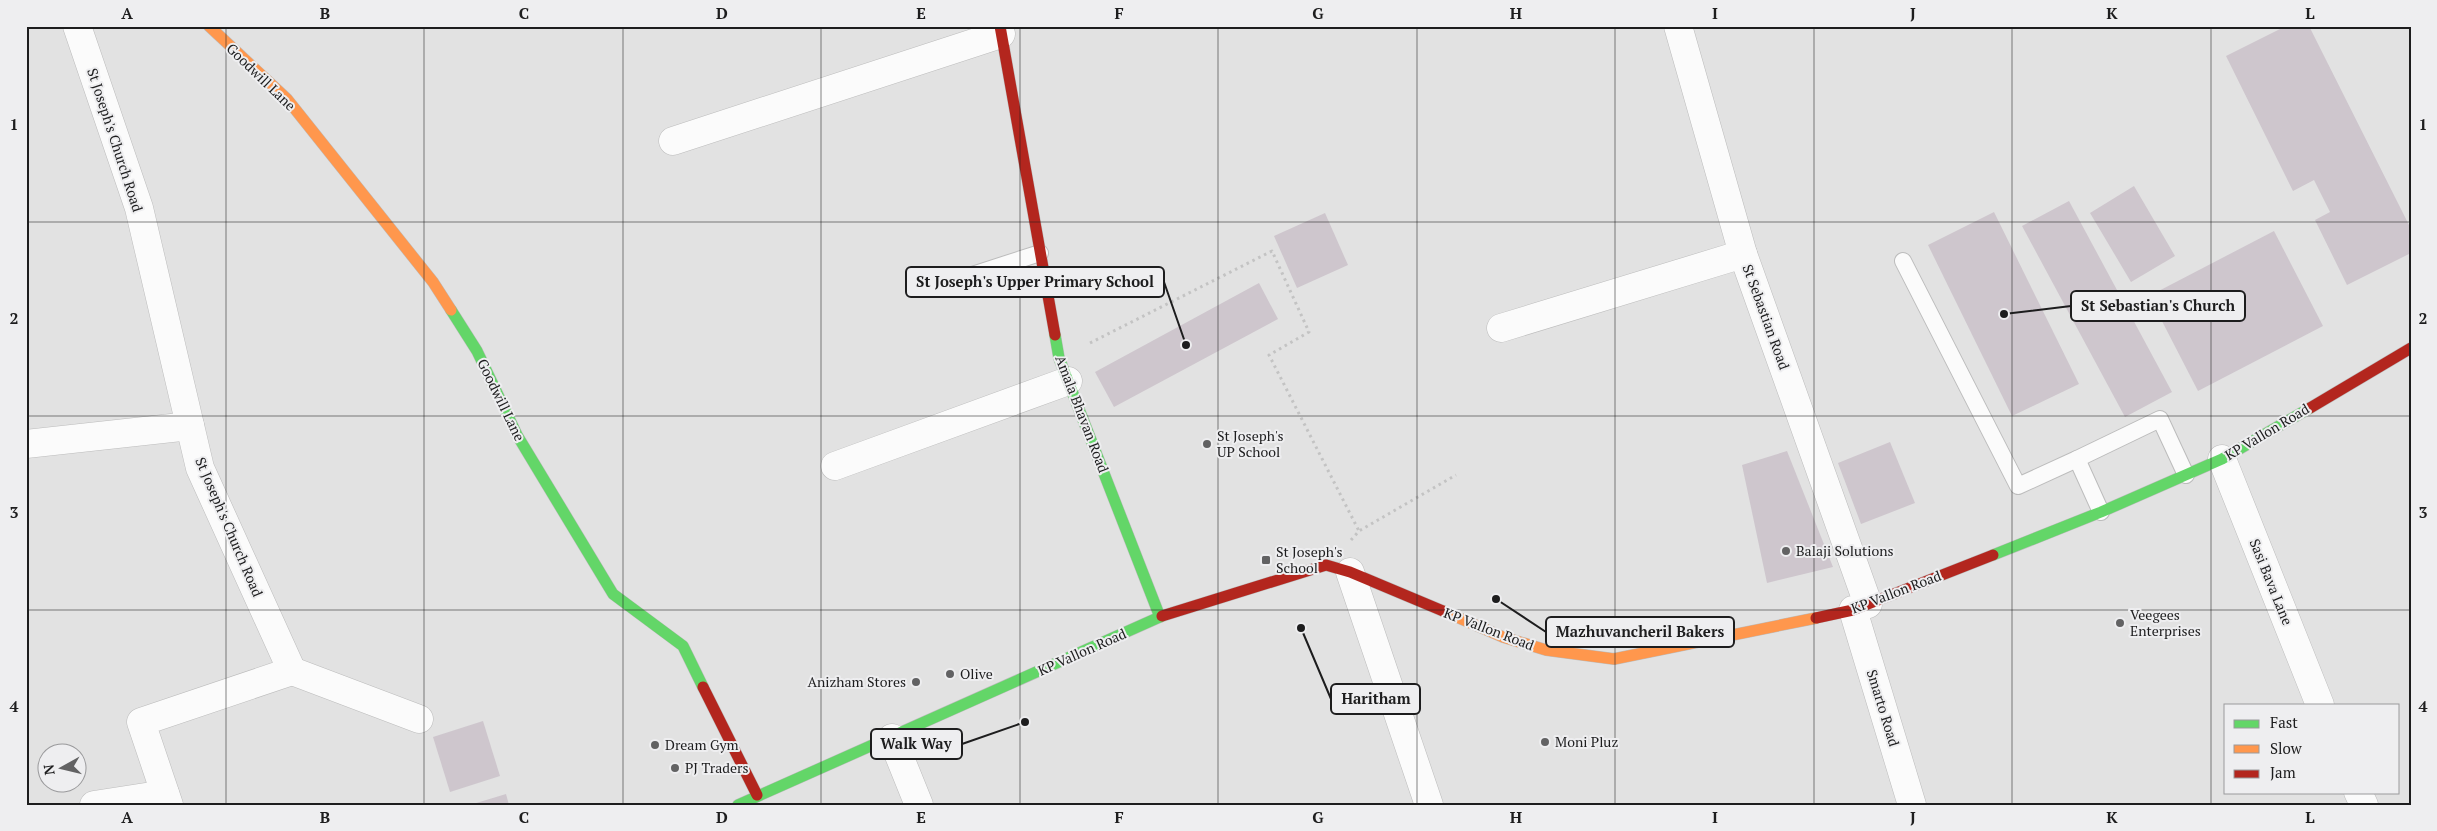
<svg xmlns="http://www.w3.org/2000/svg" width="2437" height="831" viewBox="0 0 2437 831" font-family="'PT Serif',serif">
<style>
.building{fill:#cec6cd}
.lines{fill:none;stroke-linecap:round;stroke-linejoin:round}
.lane-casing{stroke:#bcbcbc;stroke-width:18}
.street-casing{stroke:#bcbcbc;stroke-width:29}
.fast-casing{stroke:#bcbcbc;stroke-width:12}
.slow-casing{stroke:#bcbcbc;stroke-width:12}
.jam-casing{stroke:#bcbcbc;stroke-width:12}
.path{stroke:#c3c3c3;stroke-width:3;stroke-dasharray:2.5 4;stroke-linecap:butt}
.lane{stroke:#fbfbfb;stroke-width:16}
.street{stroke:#fbfbfb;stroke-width:28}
.fast{stroke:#63d668;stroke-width:11}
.slow{stroke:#ff974d;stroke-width:11}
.jam{stroke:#b3261e;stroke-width:11}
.grid{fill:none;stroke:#1d1d1e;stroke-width:1;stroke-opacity:0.55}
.poi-dot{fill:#626263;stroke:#eeeef0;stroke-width:2}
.labels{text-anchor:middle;stroke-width:4;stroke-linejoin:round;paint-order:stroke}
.street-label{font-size:14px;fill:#1d1d1e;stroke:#eeeef0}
.poi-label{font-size:14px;fill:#1d1d1e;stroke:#eeeef0;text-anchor:start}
.leader{fill:none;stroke:#1d1d1e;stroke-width:2}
.callout-dot{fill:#1d1d1e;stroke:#eeeef0;stroke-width:2}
.callout{fill:#eeeef0;stroke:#1d1d1e;stroke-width:2}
.callout-label{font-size:15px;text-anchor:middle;font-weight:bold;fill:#1d1d1e}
.neatline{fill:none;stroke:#1d1d1e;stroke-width:2}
.grid-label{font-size:16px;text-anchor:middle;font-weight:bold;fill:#1d1d1e}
</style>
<rect width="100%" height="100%" fill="#e2e2e2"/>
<g class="building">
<path d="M2286 26H2309L2411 229V253L2347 285 2315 220 2330 212 2314 180 2293 191 2226 56Z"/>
<path d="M2134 186 2175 256 2131 282 2090 213Z"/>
<path d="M2069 201 2172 392 2125 417 2022 226Z"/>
<path d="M1994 212 2079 384 2012 416 1928 245Z"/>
<path d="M1325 213 1348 265 1297 288 1274 236Z"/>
<path d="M2274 231 2323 326 2198 391 2149 296Z"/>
<path d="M1259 283 1278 319 1114 407 1095 372Z"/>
<path d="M1890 442 1915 503 1861 524 1838 463Z"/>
<path d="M1787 451 1833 567 1767 583 1742 465Z"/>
<path d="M483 721 500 776 450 792 433 737Z"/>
<path d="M506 794 509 805H473V804Z"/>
</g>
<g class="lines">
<defs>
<g id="lane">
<path d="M1903 261 2018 486 2077 459 2101 512"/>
<path d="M935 287 1040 253"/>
<path d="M2077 459 2160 419 2186 475"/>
</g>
<g id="street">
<path d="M77 26 139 208 200 468 292 671 141 722 169 805"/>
<path d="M1678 26 1743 254 1868 604"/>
<path d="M673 141 1001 34"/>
<path d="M1501 328 1743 254"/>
<path d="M26 444 190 426"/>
<path d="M2222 459 2320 705"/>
<path d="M835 466 1068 381"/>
<path d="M1350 572 1429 805"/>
<path d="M1853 610 1912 805"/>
<path d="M292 671 419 719"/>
<path d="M892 738 919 805"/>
<path d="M2358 792 2364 805"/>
<path d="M94 805 165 794"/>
</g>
<g id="fast">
<path d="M451 310 477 351 517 435 613 594 683 646 703 687"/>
<path d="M1055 335 1059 358 1160 617"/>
<path d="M1993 555 2101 512 2222 459 2310 408"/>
<path d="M738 805 1162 616"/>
</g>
<g id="slow">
<path d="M209 26 287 99 433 282 451 310"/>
<path d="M1443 611 1503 637 1546 650 1614 659 1816 618"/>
</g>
<g id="jam">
<path d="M1000 26 1055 335"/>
<path d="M2310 408 2411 348"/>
<path d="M1162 616 1326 565 1350 572 1443 611"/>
<path d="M1816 618 1853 610 1993 555"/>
<path d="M703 687 757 795"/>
</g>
</defs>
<use href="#lane" class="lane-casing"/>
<use href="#street" class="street-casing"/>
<use href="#fast" class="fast-casing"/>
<use href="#slow" class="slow-casing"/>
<use href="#jam" class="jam-casing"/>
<g class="path">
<path d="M1090 343 1272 251 1309 332 1269 355 1359 531"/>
<path d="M1351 540 1359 531 1456 475"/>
</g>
<use href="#lane" class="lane"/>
<use href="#street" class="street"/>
<use href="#fast" class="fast"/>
<use href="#slow" class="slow"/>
<use href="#jam" class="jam"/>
</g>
<path class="grid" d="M226 26V805M424 26V805M623 26V805M821 26V805M1020 26V805M1218 26V805M1417 26V805M1615 26V805M1814 26V805M2012 26V805M2211 26V805M26 222H2411M26 416H2411M26 610H2411"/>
<g class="poi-dot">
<circle cx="1207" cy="444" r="5"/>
<circle cx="1786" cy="551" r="5"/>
<rect x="1261" y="555" width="10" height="10" rx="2.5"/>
<circle cx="2120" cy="623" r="5"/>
<circle cx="950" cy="674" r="5"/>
<circle cx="916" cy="682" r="5"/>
<circle cx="1545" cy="742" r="5"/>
<circle cx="655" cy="745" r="5"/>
<circle cx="675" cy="768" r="5"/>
</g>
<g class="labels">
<g class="street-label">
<text transform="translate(261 77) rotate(44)" y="5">Goodwill Lane</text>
<text transform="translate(115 140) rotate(72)" y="5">St Joseph's Church Road</text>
<text transform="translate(1766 317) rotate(70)" y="5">St Sebastian Road</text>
<text transform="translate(501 400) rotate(64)" y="5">Goodwill Lane</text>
<text transform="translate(1082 414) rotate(69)" y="5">Amala Bhavan Road</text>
<text transform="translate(2267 432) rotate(-31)" y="5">KP Vallon Road</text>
<text transform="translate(229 527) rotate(67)" y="5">St Joseph's Church Road</text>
<text transform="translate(2271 582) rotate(68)" y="5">Sasi Bava Lane</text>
<text transform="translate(1896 592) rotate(-21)" y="5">KP Vallon Road</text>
<text transform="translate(1489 629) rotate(21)" y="5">KP Vallon Road</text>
<text transform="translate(1082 652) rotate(-24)" y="5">KP Vallon Road</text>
<text transform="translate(1883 708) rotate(73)" y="5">Smarto Road</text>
</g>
<g class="poi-label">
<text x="1217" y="441">St Joseph's<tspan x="1217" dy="16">UP School</tspan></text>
<text x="1796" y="556">Balaji Solutions</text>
<text x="1276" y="557">St Joseph's<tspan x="1276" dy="16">School</tspan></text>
<text x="2130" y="620">Veegees<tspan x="2130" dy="16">Enterprises</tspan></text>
<text x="960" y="679">Olive</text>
<text x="906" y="687" text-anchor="end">Anizham Stores</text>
<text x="1555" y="747">Moni Pluz</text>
<text x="665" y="750">Dream Gym</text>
<text x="685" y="773">PJ Traders</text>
</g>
</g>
<path class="leader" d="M1186 345L1164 282M2004 314L2071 306M1496 599L1546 632M1301 628L1331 699M1025 722L962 744"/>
<g class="callout-dot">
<circle cx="1186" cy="345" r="5"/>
<circle cx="2004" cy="314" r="5"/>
<circle cx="1496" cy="599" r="5"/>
<circle cx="1301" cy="628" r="5"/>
<circle cx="1025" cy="722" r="5"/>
</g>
<g class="callout">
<rect x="906" y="267" width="258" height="30" rx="5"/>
<rect x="2071" y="291" width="174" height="30" rx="5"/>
<rect x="1546" y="617" width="188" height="30" rx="5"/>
<rect x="1331" y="684" width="89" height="30" rx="5"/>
<rect x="871" y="729" width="91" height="30" rx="5"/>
</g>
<g class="callout-label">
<text x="1035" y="287">St Joseph's Upper Primary School</text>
<text x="2158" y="311">St Sebastian's Church</text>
<text x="1640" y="637">Mazhuvancheril Bakers</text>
<text x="1376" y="704">Haritham</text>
<text x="916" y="749">Walk Way</text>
</g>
<rect width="2437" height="831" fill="none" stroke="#eeeef0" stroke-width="55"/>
<rect x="2224" y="704" width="175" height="90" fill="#eeeef0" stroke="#9a9a9c"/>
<rect x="2234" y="720" width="25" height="8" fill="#63d668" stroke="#9a9a9c"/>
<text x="2270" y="728" font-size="15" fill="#1d1d1e">Fast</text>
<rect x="2234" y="745" width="25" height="8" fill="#ff974d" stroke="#9a9a9c"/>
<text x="2270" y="754" font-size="15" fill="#1d1d1e">Slow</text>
<rect x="2234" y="770" width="25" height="8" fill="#b3261e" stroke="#9a9a9c"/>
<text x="2270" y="778" font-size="15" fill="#1d1d1e">Jam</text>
<g transform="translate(62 768) rotate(262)"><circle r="24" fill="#eeeef0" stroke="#9a9a9c"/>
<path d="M0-4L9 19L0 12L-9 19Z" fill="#626263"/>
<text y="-8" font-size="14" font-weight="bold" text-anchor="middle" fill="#1d1d1e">N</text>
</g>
<rect x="28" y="28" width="2382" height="776" class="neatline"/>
<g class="grid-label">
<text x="127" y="19">A</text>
<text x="325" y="19">B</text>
<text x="524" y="19">C</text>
<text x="722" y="19">D</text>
<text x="921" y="19">E</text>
<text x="1119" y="19">F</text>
<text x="1318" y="19">G</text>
<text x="1516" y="19">H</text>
<text x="1715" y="19">I</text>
<text x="1913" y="19">J</text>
<text x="2112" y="19">K</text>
<text x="2310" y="19">L</text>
<text x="14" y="130">1</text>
<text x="2423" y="130">1</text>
<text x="14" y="324">2</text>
<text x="2423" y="324">2</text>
<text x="14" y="518">3</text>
<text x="2423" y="518">3</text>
<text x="14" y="712">4</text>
<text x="2423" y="712">4</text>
<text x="127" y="823">A</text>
<text x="325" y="823">B</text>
<text x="524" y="823">C</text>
<text x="722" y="823">D</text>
<text x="921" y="823">E</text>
<text x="1119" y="823">F</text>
<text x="1318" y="823">G</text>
<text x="1516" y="823">H</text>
<text x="1715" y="823">I</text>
<text x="1913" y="823">J</text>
<text x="2112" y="823">K</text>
<text x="2310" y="823">L</text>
</g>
</svg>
